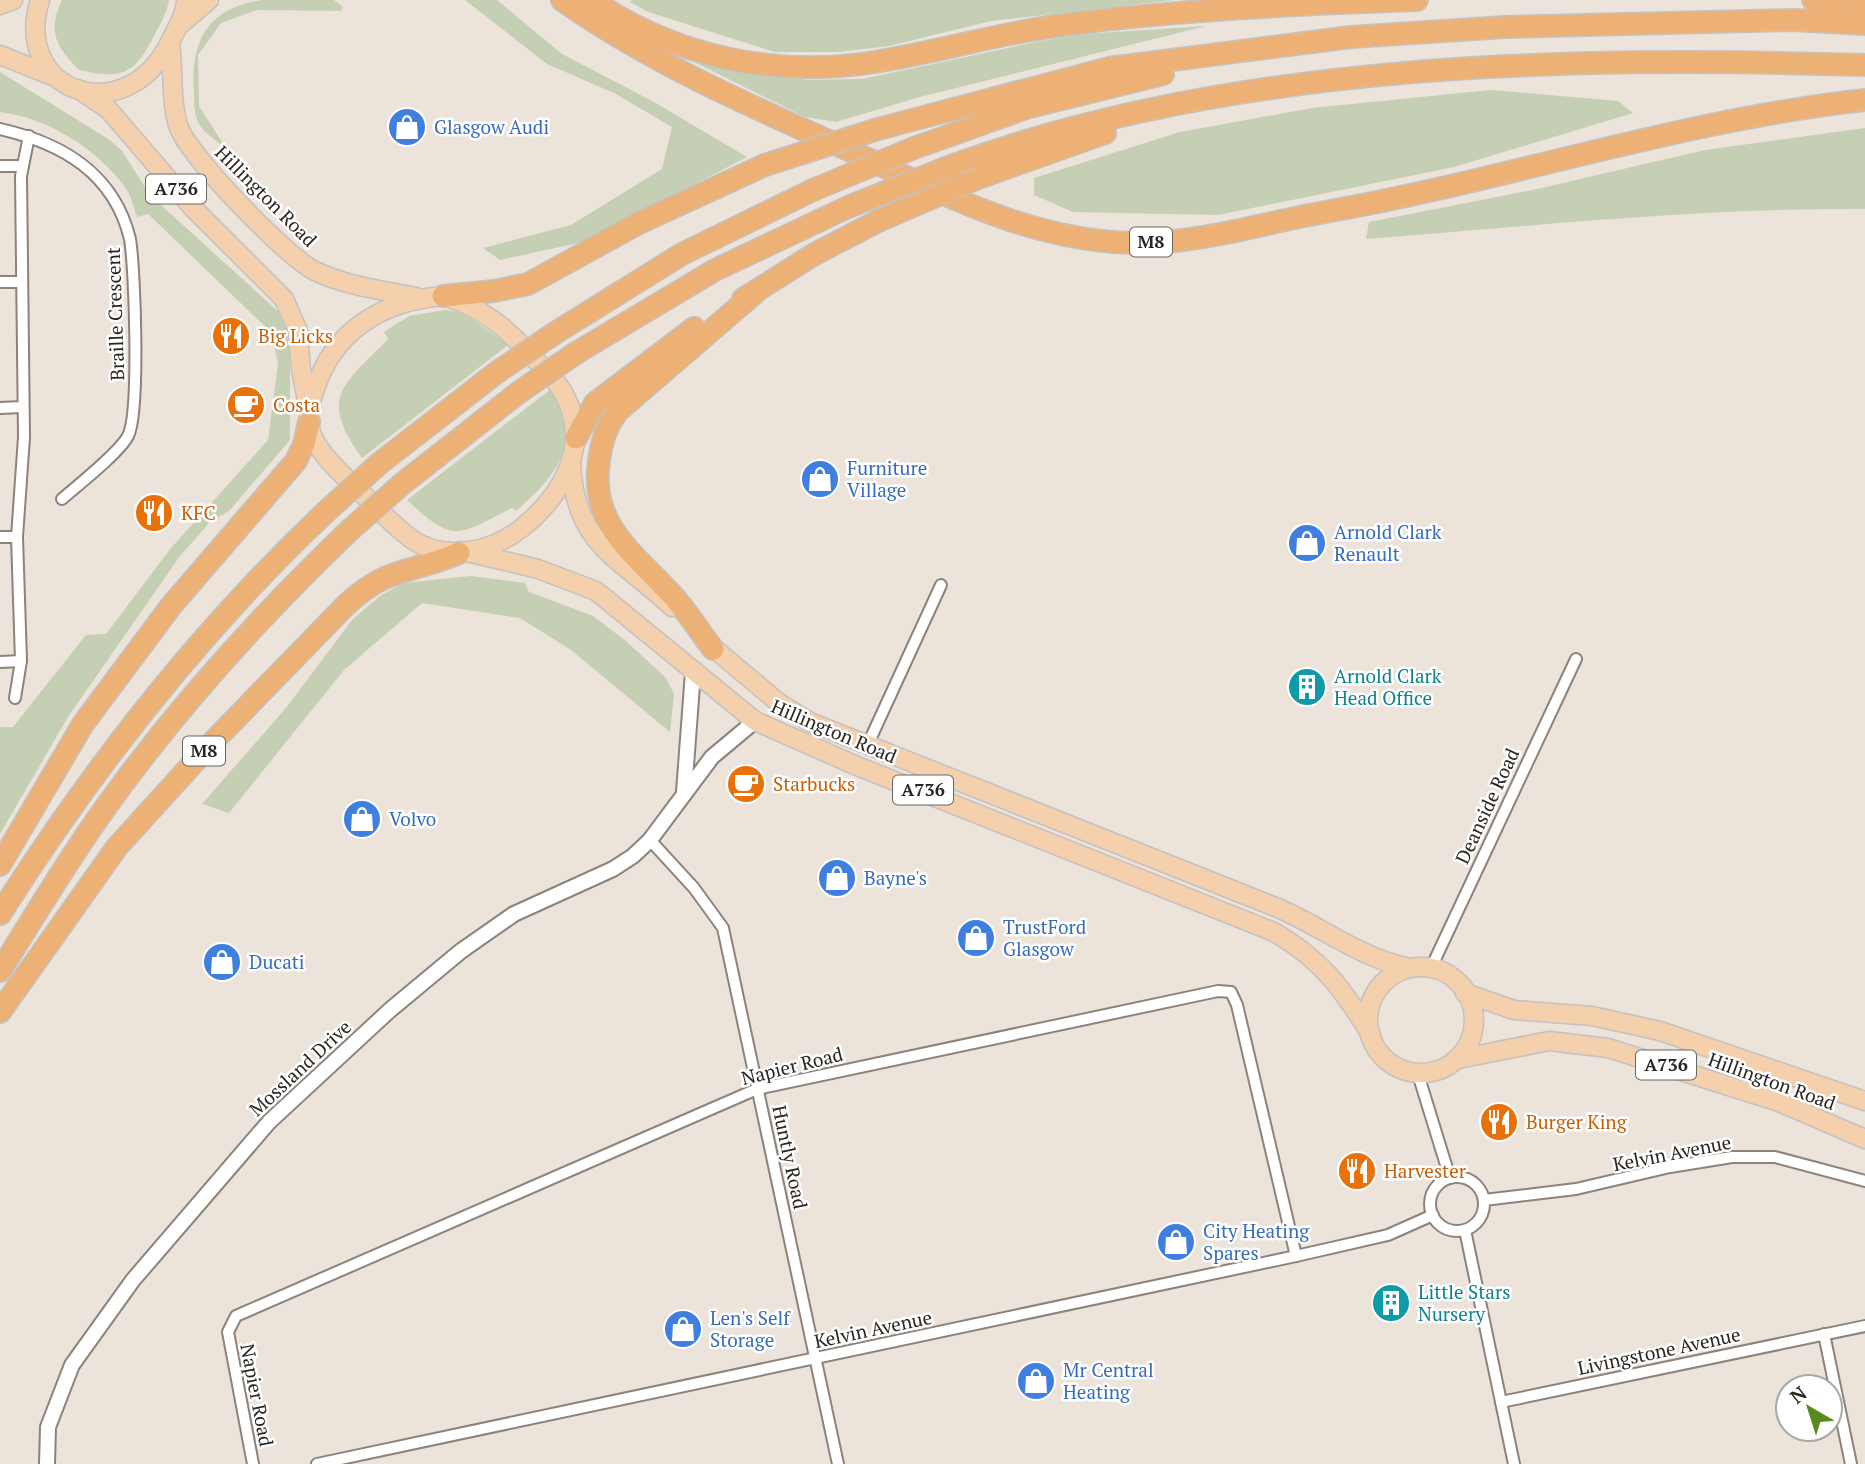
<svg xmlns="http://www.w3.org/2000/svg" width="1865" height="1464" viewBox="0 0 1865 1464" font-family="'PT Serif',serif">
<style>
.green{fill:#c5cfb4}
.lines{fill:none;stroke-linecap:round;stroke-linejoin:round}
.minor-casing{stroke:#8b837c;stroke-width:14}
.tertiary-casing{stroke:#8b837c;stroke-width:18}
.primary-casing{stroke:#c3c2c1;stroke-width:21}
.motorway-casing{stroke:#c3c2c1;stroke-width:24}
.minor{stroke:#fff;stroke-width:10}
.tertiary{stroke:#fff;stroke-width:14}
.primary{stroke:#f4d0ac;stroke-width:18}
.motorway{stroke:#edb175;stroke-width:21}
.motorway-bridge-casing{stroke:#c3c2c1;stroke-width:24;stroke-linecap:butt}
.motorway-bridge{stroke:#edb175;stroke-width:21}
.labels{text-anchor:middle;stroke-width:5;stroke-linejoin:round;paint-order:stroke}
.shield{fill:#fff;stroke:#696764;stroke-width:2}
.shield-label{font-size:18px;font-weight:bold;fill:#292622}
.shop-label{font-size:19px;fill:#366cbe;stroke:#fff;text-anchor:start}
.street-label{font-size:19px;fill:#292622;stroke:#fff}
.food-label{font-size:19px;fill:#c56008;stroke:#fff;text-anchor:start}
.culture-label{font-size:19px;fill:#0d838f;stroke:#fff;text-anchor:start}
</style>
<rect width="100%" height="100%" fill="#ece3db"/>
<g class="green">
<path d="M62 0H169C167 13 160 24 154 36 135 74 122 80 79 70 56 46 47 32 62 0Z"/>
<path d="M262 0H334L343 7 341 11 257 10 221 23 198 55 199 106 227 150C219 142 205 134 199 124 194 115 194 102 194 92 190 40 208 8 262 0Z"/>
<path d="M465 0H497L562 54 654 102 747 157 583 242 500 260 483 248 571 225 662 169 672 127 614 93 547 64Z"/>
<path d="M632 0H1174L991 21 889 46 838 52H775L648 12 630 2Z"/>
<path d="M1206 26 920 97 836 122 805 117 672 51 741 69 808 80 862 79 1040 41 1082 34Z"/>
<path d="M0 72 110 140 122 151 150 195 281 314 290 335V440L229 511 210 522 180 556 68 717 0 834V727H13L86 635 106 634 171 548 268 440 278 364 272 333 148 214 137 217C134 208 131 195 125 187 96 148 48 118 0 112Z"/>
<path d="M1491 90 1618 101 1633 113 1454 167 1218 215 1073 212 1034 195V178L1180 132 1312 108Z"/>
<path d="M1865 128V209C1698 208 1532 226 1366 239L1369 222 1533 190 1705 150Z"/>
<path d="M445 310 462 312 508 345 362 458C318 396 343 386 388 339L384 332 409 316Z"/>
<path d="M551 389C585 441 557 476 516 511L512 508C457 536 454 544 407 500Z"/>
<path d="M471 576 525 583 529 592 593 616 626 641 666 678 674 694 670 732 571 650 520 618 422 603 344 670 229 813 202 804 286 708 352 620 380 596 403 583Z"/>
</g>
<g class="lines">
<defs>
<g id="minor">
<path d="M0 129C62 143 114 173 130 239 135 270 140 413 128 436 119 453 78 485 62 499"/>
<path d="M0 166H23"/>
<path d="M0 282H21"/>
<path d="M0 408 22 407"/>
<path d="M0 537H17"/>
<path d="M0 662 21 661"/>
<path d="M15 698 21 661 17 537 24 437 21 176 29 136"/>
<path d="M868 744 941 585"/>
<path d="M650 840 694 888 723 928 838 1464"/>
<path d="M1431 968 1576 659"/>
<path d="M1418 1074 1450 1178"/>
<circle cx="1457" cy="1204" r="27"/>
<path d="M1484 1200 1576 1189 1670 1167 1732 1157H1775L1865 1181"/>
<path d="M1465 1230 1514 1464"/>
<path d="M1824 1334 1851 1464"/>
<path d="M1501 1402 1865 1326"/>
<path d="M253 1464 228 1332 236 1316 757 1089 1218 991 1231 992 1237 1005 1296 1256"/>
<path d="M317 1464 1296 1256 1388 1235 1433 1215"/>
</g>
<g id="tertiary">
<path d="M684 792 693 672"/>
<path d="M47 1464 48 1427 72 1365 133 1280 269 1122 390 1010 461 951 514 914 613 869 633 856 650 840 712 757 755 721"/>
</g>
<g id="primary">
<path d="M40 0C11 93 127 133 171 40 177 28 186 14 186 0"/>
<path d="M0 5 13 0"/>
<path d="M182 23 209 0"/>
<path d="M170 44C174 71 170 101 179 128 191 158 284 254 313 270 345 286 381 290 416 297"/>
<path d="M0 55 55 77"/>
<path d="M78 89 108 109 192 207 284 299 298 331 301 370 308 405"/>
<path d="M443 296C479 306 504 326 529 353 542 367 558 381 566 398 590 448 562 495 523 527 492 552 445 563 410 538 391 524 374 504 356 488 339 471 314 450 309 425 307 412 311 400 315 389 334 330 383 301 443 296Z"/>
<path d="M571 460C573 544 618 556 672 607"/>
<path d="M467 552 538 569 596 591 755 721 857 766 1274 932C1321 959 1343 989 1371 1035"/>
<path d="M704 640 779 703 810 722 1278 908C1322 927 1359 957 1406 967"/>
<circle cx="1421" cy="1020" r="53"/>
<path d="M1465 993 1514 1010 1592 1016 1660 1031 1865 1101"/>
<path d="M1458 1059 1549 1041 1608 1048 1779 1102 1865 1139"/>
</g>
<g id="motorway">
<path d="M562 0C648 61 746 104 842 147 938 191 1033 244 1142 243 1204 242 1264 223 1325 212 1506 180 1682 120 1865 100"/>
<path d="M592 0C674 57 777 78 875 62 938 52 999 33 1062 25 1180 10 1298 4 1417 0"/>
<path d="M1813 0 1865 3"/>
<path d="M878 129 1109 68 1351 37 1505 27 1795 20 1865 24"/>
<path d="M914 148 1029 107 1163 74"/>
<path d="M951 166C1235 62 1565 56 1865 65"/>
<path d="M978 178 1105 133"/>
<path d="M443 296 494 291 528 284 639 223 765 165"/>
<path d="M743 299 813 255 878 221"/>
<path d="M555 333 682 254 813 190"/>
<path d="M576 353 715 270 848 207"/>
<path d="M576 438 595 403 694 328"/>
<path d="M380 463 496 373"/>
<path d="M402 484 518 393"/>
<path d="M713 649C700 632 688 613 674 597 635 554 589 525 599 461 601 443 606 426 618 411L756 292"/>
<path d="M0 865 83 724 171 606 296 461 304 444 309 422"/>
<path d="M0 914C94 766 200 630 329 509"/>
<path d="M0 971C32 920 63 868 98 818 172 713 257 619 350 530"/>
<path d="M0 1012 117 847 207 748 346 605C389 565 411 574 459 553"/>
</g>
</defs>
<use href="#minor" class="minor-casing"/>
<use href="#tertiary" class="tertiary-casing"/>
<use href="#primary" class="primary-casing"/>
<use href="#motorway" class="motorway-casing"/>
<use href="#minor" class="minor"/>
<use href="#tertiary" class="tertiary"/>
<use href="#primary" class="primary"/>
<use href="#motorway" class="motorway"/>
<defs>
<g id="motorway-bridge">
<path d="M765 165 878 129"/>
<path d="M813 190 914 148"/>
<path d="M848 207 951 166"/>
<path d="M878 221 978 178"/>
<path d="M496 373 555 333"/>
<path d="M518 393 576 353"/>
<path d="M329 509 380 463"/>
<path d="M350 530 402 484"/>
</g>
</defs>
<use href="#motorway-bridge" class="motorway-bridge-casing"/>
<use href="#motorway-bridge" class="motorway-bridge"/>
</g>
<defs>
<symbol id="shop-disc" viewBox="-11 -11 22 22"><circle r="9.5" fill="#3f7fe0" stroke="#fff"/><path d="M-5-2.5h2.3a2.7 3.5 0 0 1 5.4 0H5L5.5 6h-11ZM-1.5-2.5h3a1.5 2.3 0 0 0-3 0Z" fill="#fff"/></symbol>
<symbol id="restaurant-disc" viewBox="-11 -11 22 22"><circle r="9.5" fill="#e8710a" stroke="#fff"/><path d="M-5-6h1v4h1v-4h1v4h1v-4h1v5L-1.5 .5V6h-2V.5L-5-1ZM5-6V6H3V1.5H1.5Q1.5-4 5-6Z" fill="#fff"/></symbol>
<symbol id="cafe-disc" viewBox="-11 -11 22 22"><circle r="9.5" fill="#e8710a" stroke="#fff"/><path d="M-5.5-4.5H6V0H3Q3 3.5 0 3.5H-2.5Q-5.5 3.5-5.5 0ZM3-3.2v2h1.7v-2ZM-6 4.5H4V6H-6Z" fill="#fff"/></symbol>
<symbol id="building-disc" viewBox="-11 -11 22 22"><circle r="9.5" fill="#0f9aa8" stroke="#fff"/><path d="M-4-6H4V6H1V3H-1V6H-4ZM-2.5-4.3h1.7v1.8h-1.7ZM.8-4.3h1.7v1.8H.8ZM-2.5-1h1.7V.8h-1.7ZM.8-1h1.7V.8H.8Z" fill="#fff"/></symbol>
</defs>
<g fill-rule="evenodd">
<use href="#shop-disc" x="385" y="105" width="44" height="44"/>
<use href="#restaurant-disc" x="209" y="314" width="44" height="44"/>
<use href="#cafe-disc" x="224" y="383" width="44" height="44"/>
<use href="#shop-disc" x="798" y="457" width="44" height="44"/>
<use href="#restaurant-disc" x="132" y="491" width="44" height="44"/>
<use href="#shop-disc" x="1285" y="521" width="44" height="44"/>
<use href="#building-disc" x="1285" y="665" width="44" height="44"/>
<use href="#cafe-disc" x="724" y="762" width="44" height="44"/>
<use href="#shop-disc" x="340" y="797" width="44" height="44"/>
<use href="#shop-disc" x="815" y="856" width="44" height="44"/>
<use href="#shop-disc" x="954" y="916" width="44" height="44"/>
<use href="#shop-disc" x="200" y="940" width="44" height="44"/>
<use href="#restaurant-disc" x="1477" y="1100" width="44" height="44"/>
<use href="#restaurant-disc" x="1335" y="1149" width="44" height="44"/>
<use href="#shop-disc" x="1154" y="1220" width="44" height="44"/>
<use href="#building-disc" x="1369" y="1281" width="44" height="44"/>
<use href="#shop-disc" x="661" y="1307" width="44" height="44"/>
<use href="#shop-disc" x="1014" y="1359" width="44" height="44"/>
</g>
<g class="labels">
<g class="shield">
<rect x="146" y="174.5" width="60" height="29" rx="5"/>
<rect x="1130" y="227.5" width="42" height="29" rx="5"/>
<rect x="183" y="736.5" width="42" height="29" rx="5"/>
<rect x="893" y="775.5" width="60" height="29" rx="5"/>
<rect x="1636" y="1050.5" width="60" height="29" rx="5"/>
</g>
<g class="shield-label">
<text x="176" y="195">A736</text>
<text x="1151" y="248">M8</text>
<text x="204" y="757">M8</text>
<text x="923" y="796">A736</text>
<text x="1666" y="1071">A736</text>
</g>
<g class="shop-label">
<text x="434" y="134">Glasgow Audi</text>
<text x="847" y="475">Furniture<tspan x="847" dy="22">Village</tspan></text>
<text x="1334" y="539">Arnold Clark<tspan x="1334" dy="22">Renault</tspan></text>
<text x="389" y="826">Volvo</text>
<text x="864" y="885">Bayne's</text>
<text x="1003" y="934">TrustFord<tspan x="1003" dy="22">Glasgow</tspan></text>
<text x="249" y="969">Ducati</text>
<text x="1203" y="1238">City Heating<tspan x="1203" dy="22">Spares</tspan></text>
<text x="710" y="1325">Len's Self<tspan x="710" dy="22">Storage</tspan></text>
<text x="1063" y="1377">Mr Central<tspan x="1063" dy="22">Heating</tspan></text>
</g>
<g class="street-label">
<text transform="translate(266 196) rotate(45)" y="7">Hillington Road</text>
<text transform="translate(115 314) rotate(-92)" y="7">Braille Crescent</text>
<text transform="translate(834 731) rotate(23)" y="7">Hillington Road</text>
<text transform="translate(1487 806) rotate(-65)" y="7">Deanside Road</text>
<text transform="translate(792 1066) rotate(-14)" y="7">Napier Road</text>
<text transform="translate(300 1068) rotate(-43)" y="7">Mossland Drive</text>
<text transform="translate(1772 1081) rotate(20)" y="7">Hillington Road</text>
<text transform="translate(1672 1153) rotate(-11)" y="7">Kelvin Avenue</text>
<text transform="translate(790 1157) rotate(78)" y="7">Huntly Road</text>
<text transform="translate(873 1329) rotate(-12)" y="7">Kelvin Avenue</text>
<text transform="translate(1659 1351) rotate(-12)" y="7">Livingstone Avenue</text>
<text transform="translate(257 1395) rotate(79)" y="7">Napier Road</text>
</g>
<g class="food-label">
<text x="258" y="343">Big Licks</text>
<text x="273" y="412">Costa</text>
<text x="181" y="520">KFC</text>
<text x="773" y="791">Starbucks</text>
<text x="1526" y="1129">Burger King</text>
<text x="1384" y="1178">Harvester</text>
</g>
<g class="culture-label">
<text x="1334" y="683">Arnold Clark<tspan x="1334" dy="22">Head Office</tspan></text>
<text x="1418" y="1299">Little Stars<tspan x="1418" dy="22">Nursery</tspan></text>
</g>
</g>
<g transform="translate(1809 1408) rotate(321)"><circle r="33" fill="#ffffff" stroke="#a9a8a7" stroke-width="2"/>
<path d="M0-5L12 26L0 18L-12 26Z" fill="#598a1f"/>
<text y="-10" font-size="19" font-weight="bold" text-anchor="middle" fill="#292622">N</text>
</g>
</svg>
